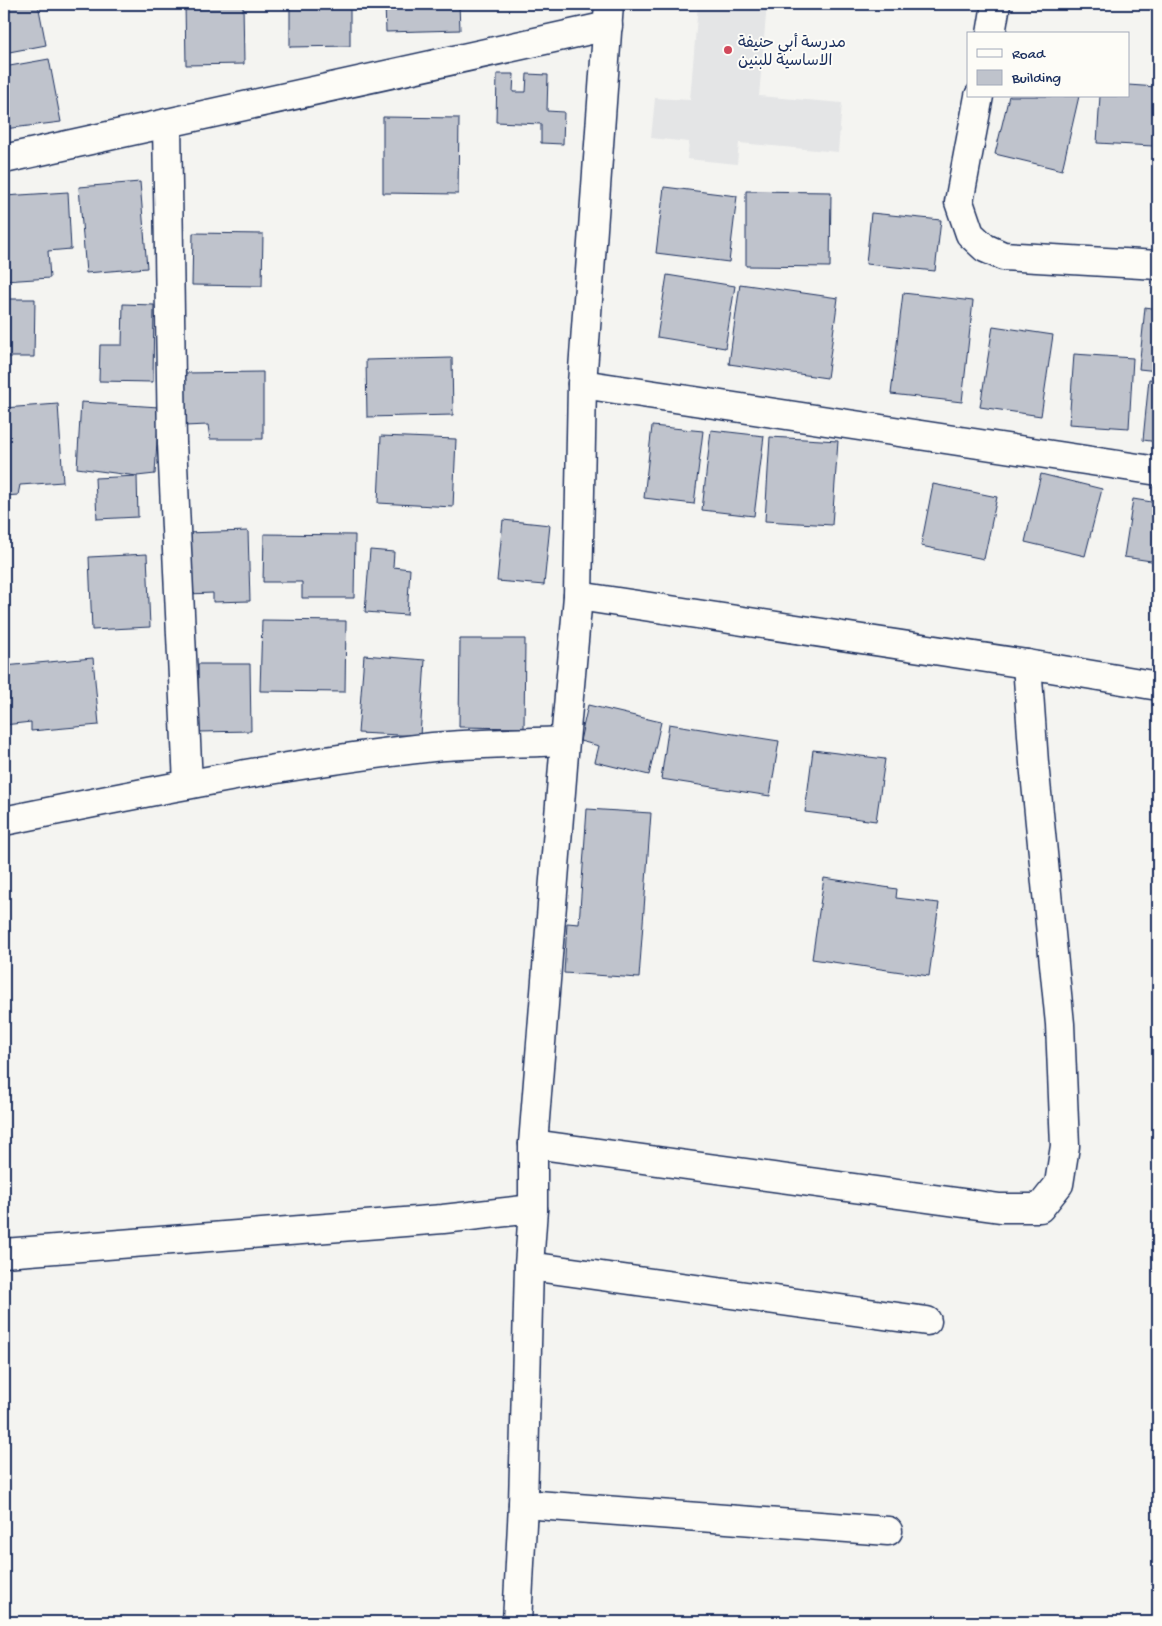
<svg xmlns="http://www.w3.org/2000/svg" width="1162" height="1626" viewBox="0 0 1162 1626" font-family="'Gochi Hand','Playpen Sans Arabic',sans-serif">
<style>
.built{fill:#e4e5e6}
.building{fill:#bfc3cc;stroke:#1b2f5e}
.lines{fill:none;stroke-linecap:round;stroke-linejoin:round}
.street-casing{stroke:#1b2f5e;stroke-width:31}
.street{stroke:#fdfcf7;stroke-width:28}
.poi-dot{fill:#d1495b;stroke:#fdfcf7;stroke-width:2}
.labels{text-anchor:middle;stroke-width:4;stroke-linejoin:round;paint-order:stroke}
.poi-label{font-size:16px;fill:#1b2f5e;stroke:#fdfcf7;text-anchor:start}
</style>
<rect width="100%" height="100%" fill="#f4f4f1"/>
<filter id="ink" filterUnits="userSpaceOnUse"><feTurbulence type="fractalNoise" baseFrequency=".02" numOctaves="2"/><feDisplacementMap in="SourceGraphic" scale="10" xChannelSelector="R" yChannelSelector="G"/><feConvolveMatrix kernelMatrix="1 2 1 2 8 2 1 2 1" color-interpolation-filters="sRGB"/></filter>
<g filter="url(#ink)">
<path class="built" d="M698 4H767L759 96 842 103 838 152 739 143 737 164 687 159 689 142 651 138 655 98 690 100Z"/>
<g class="building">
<path d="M4 4H38L46 45 4 53Z"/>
<path d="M185 4H243L244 64 186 65Z"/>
<path d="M290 4H350V46L290 47Z"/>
<path d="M385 4H459L460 30 386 32Z"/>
<path d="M49 59 61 122 4 129V67Z"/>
<path d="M497 74H514L513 92H526L527 74 548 75 547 111 564 112 563 144 541 143V124L496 122Z"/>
<path d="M1128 85 1157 87 1153 146 1097 143 1100 96H1128Z"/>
<path d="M1009 96H1079L1062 170 995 154Z"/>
<path d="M383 117 459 118 458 194 383 193Z"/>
<path d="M140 182 147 268 86 273 79 187Z"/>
<path d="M664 187 737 196 729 262 656 253Z"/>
<path d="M746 191 831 192 830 267 746 266Z"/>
<path d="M68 192 71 249 48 251 50 278 4 281V196Z"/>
<path d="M871 213 941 220 935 271 866 264Z"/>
<path d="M193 233 263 234 262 286 192 285Z"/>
<path d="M667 275 735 286 725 348 657 337Z"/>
<path d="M740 284 838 298 827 378 729 364Z"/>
<path d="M903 293 973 301 962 402 891 394Z"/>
<path d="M4 299H35L34 357H4Z"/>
<path d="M123 304 154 305 153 382 99 381 100 345H122Z"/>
<path d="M1145 307 1158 309V371L1139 369Z"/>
<path d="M993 326 1053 335 1041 416 980 407Z"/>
<path d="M1074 354 1133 358 1129 428 1069 424Z"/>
<path d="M452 358 453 415 367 417 366 360Z"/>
<path d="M263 372V439H210L208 425 184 426 185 373Z"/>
<path d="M1149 379 1158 380V442L1143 440Z"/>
<path d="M81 402 159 407 155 474 137 476 77 468Z"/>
<path d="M58 404 63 482 20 485 18 495 4 496V408Z"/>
<path d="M652 426 703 431 694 504 644 498Z"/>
<path d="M711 430 764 436 754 516 702 510Z"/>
<path d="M381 436 456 439 453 507 378 503Z"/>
<path d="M770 437 838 441 832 525 765 521Z"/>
<path d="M1041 474 1102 489 1085 556 1025 542Z"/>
<path d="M137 476 138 517 97 519 95 478Z"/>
<path d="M933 484 997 497 984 559 921 546Z"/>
<path d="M1133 499 1158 503V562L1124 557Z"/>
<path d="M503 520 550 525 544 585 497 581Z"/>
<path d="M248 531 250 601 213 602V593L187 594 185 533Z"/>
<path d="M264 534 355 535 354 598H302V582H263Z"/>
<path d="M370 550 394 552 393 567 410 569 407 615 365 612Z"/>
<path d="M147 554 150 627 92 630 89 557Z"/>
<path d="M262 620 346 621 345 692 260 691Z"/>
<path d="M460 639H525L524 728 459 727Z"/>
<path d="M364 655 425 660 420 736 358 733Z"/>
<path d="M93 658 99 725 31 731V722L4 725V666Z"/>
<path d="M198 664H250L251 731 198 732Z"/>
<path d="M588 705 661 722 649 775 595 762 599 746 580 741Z"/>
<path d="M669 724 779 741 770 796 661 779Z"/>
<path d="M813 750 885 759 876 821 805 812Z"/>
<path d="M587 809 651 813 639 978 564 973 567 923 579 924Z"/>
<path d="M824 878 897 889 896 898 939 903 929 976 812 959Z"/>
</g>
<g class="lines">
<defs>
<g id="street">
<path d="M991 34 996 4"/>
<path d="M979 96 959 202 970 234 985 248 1003 256 1158 265"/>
<path d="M167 123 172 443 188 784"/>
<path d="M4 159 608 26"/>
<path d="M582 384 1158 471"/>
<path d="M578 596 1027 664 1158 686"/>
<path d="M4 821C146 792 288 763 433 747 476 743 521 743 565 741"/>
<path d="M533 1144 1000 1208H1040L1059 1184 1065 1146 1060 1024 1034 763 1027 664"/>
<path d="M4 1253 443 1219 533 1209"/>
<path d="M529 1266 927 1321"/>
<path d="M523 1504 888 1531"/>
<path d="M517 1622 523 1504 529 1266 533 1209V1144L565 741 578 596 582 384 609 4"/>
</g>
</defs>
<use href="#street" class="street-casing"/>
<use href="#street" class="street"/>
</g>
</g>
<circle class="poi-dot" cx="728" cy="50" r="5"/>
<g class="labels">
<g class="poi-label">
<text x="738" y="47">مدرسة أبي حنيفة<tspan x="738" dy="18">الاساسية للبنين</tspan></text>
</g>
</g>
<rect width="1162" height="1626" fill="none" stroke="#fdfcf7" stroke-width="20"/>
<rect x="10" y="10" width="1142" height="1606" fill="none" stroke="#1b2f5e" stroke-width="2" filter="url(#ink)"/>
<rect x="967" y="32" width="162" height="65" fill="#fdfcf7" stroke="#a3aaba"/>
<rect x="977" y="49" width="25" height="8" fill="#fdfcf7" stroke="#a3aaba"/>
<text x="1012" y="58" font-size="15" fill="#1b2f5e">Road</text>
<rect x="977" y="70" width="25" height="15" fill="#bfc3cc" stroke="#a3aaba"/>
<text x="1012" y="82" font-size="15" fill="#1b2f5e">Building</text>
</svg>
